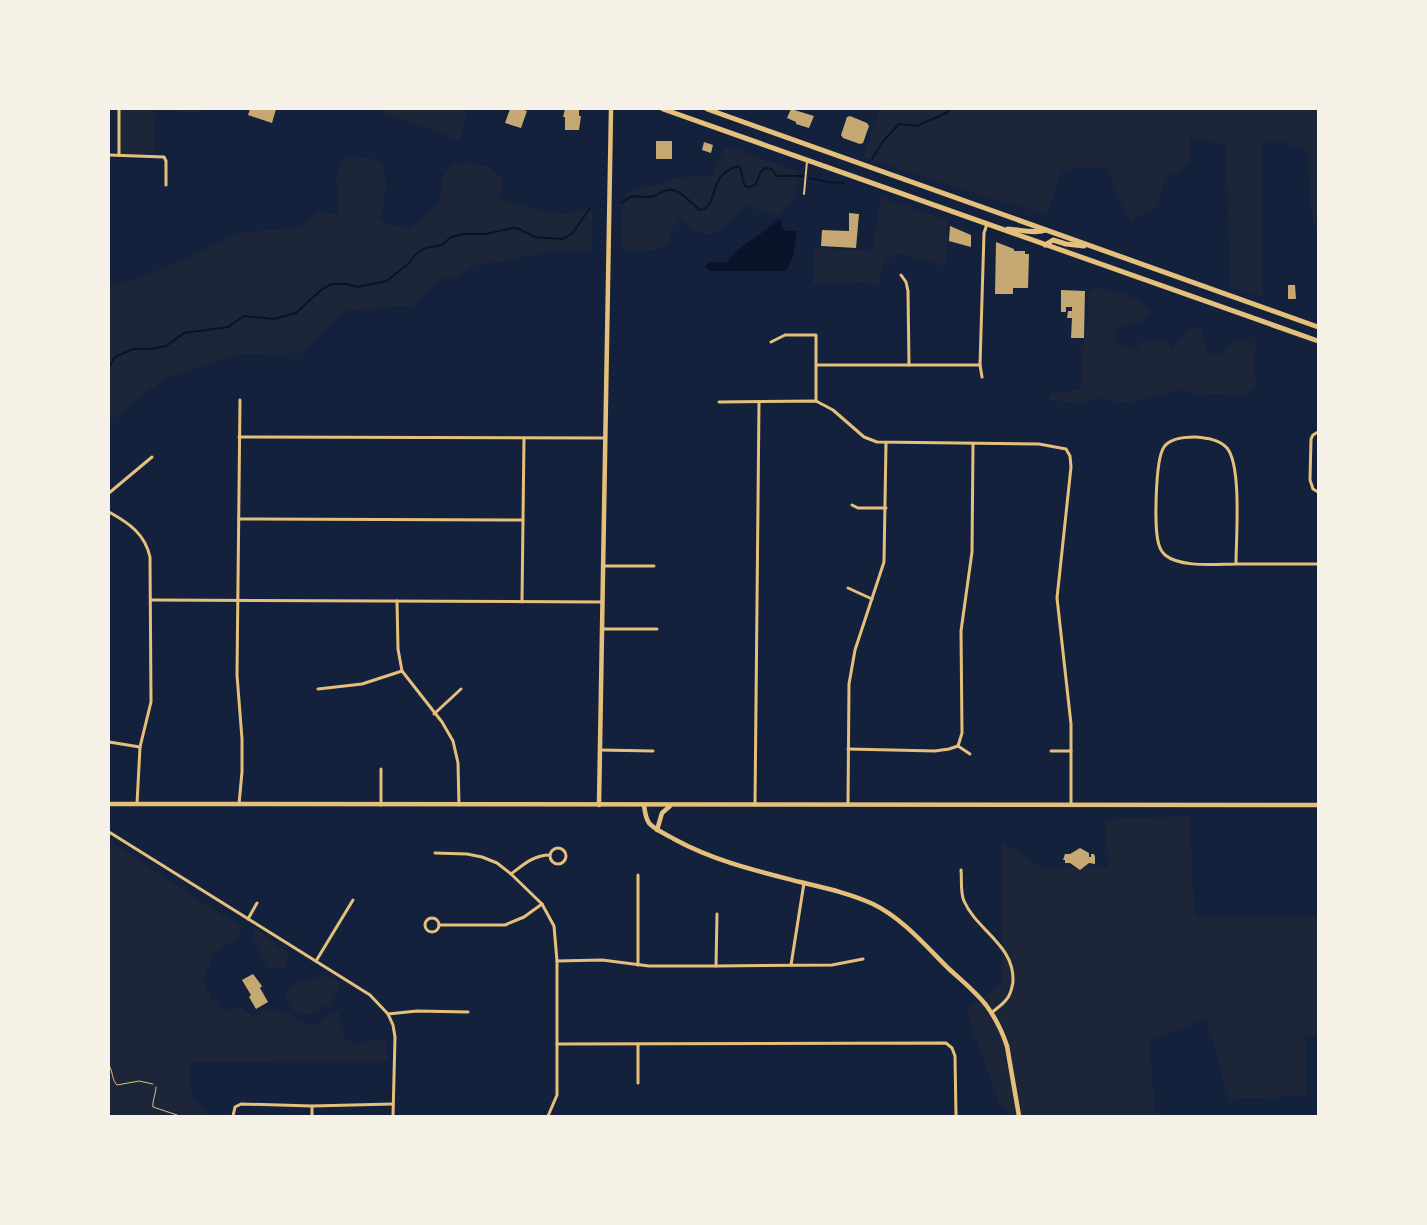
<svg xmlns="http://www.w3.org/2000/svg" width="1427" height="1225" viewBox="0 0 1427 1225" font-family="Poppins,sans-serif">
<style>
.green{fill:#1d2539}
.water{fill:#0b132b}
.lines{fill:none;stroke-linecap:round;stroke-linejoin:round}
.stream{stroke:#0b132b;stroke-width:2}
.building{fill:#c6a872}
.path{stroke:#e5c07b;stroke-width:1}
.service{stroke:#e5c07b;stroke-width:2}
.minor{stroke:#e5c07b;stroke-width:3}
.secondary{stroke:#e5c07b;stroke-width:4.5}
.primary{stroke:#e5c07b;stroke-width:5}
</style>
<rect width="100%" height="100%" fill="#14213d"/>
<g class="green">
<path d="M119 109H205V113L156 111 153 156 119 155Z"/>
<path d="M374 109H468L459 140Z"/>
<path d="M880 109H1318V230L1312 222 1307 150 1275 140 1262 145 1263 296 1230 286 1226 146 1191 136V163L1166 179 1155 209 1131 221 1105 167 1062 170 1047 215 863 158Z"/>
<path d="M725 148 736 149 797 171 796 196 779 216 745 206 728 224 711 235 694 231 681 219 671 229 670 241 659 250 621 249 622 212 625 193 635 188 653 186 673 178 712 175Z"/>
<path d="M352 157 374 159 384 166C386 185 386 200 380 218L385 224 410 228 439 203 442 178 452 165 468 162 489 167 503 178 500 199 555 215 592 209V252H546L501 262 475 265 453 278 443 277 415 305 344 311 303 353 238 354 164 379 109 422V285L123 283 169 266 240 233 301 227 317 212 337 215 338 197 336 177 340 162Z"/>
<path d="M880 197 947 220 946 267 899 253C884 260 878 269 881 286L863 282 844 284H813L814 248 873 251Z"/>
<path d="M1097 287 1139 299 1150 313 1140 322 1112 330 1117 343 1134 351 1141 342 1157 339 1169 341 1171 350 1190 327 1202 329 1208 355H1222L1232 341 1242 339 1257 345C1252 360 1257 371 1255 387L1245 397 1220 394 1203 395 1177 389 1168 395 1150 396 1134 403 1110 401 1097 398 1077 403 1049 400 1050 394 1081 389 1083 347 1088 319V294Z"/>
<path d="M1190 816 1194 916 1318 917V1035H1305L1306 1096 1229 1099 1206 1019 1149 1041 1155 1109 1159 1116H1013L999 1103 966 1011 1002 982V841L1041 868 1108 867 1105 819Z"/>
<path d="M109 840 213 910 242 926 238 938 213 954 203 981 212 1000 223 1010 241 1006 254 1018 267 1009 283 1012 308 1024 320 1023 332 1010 339 1013C340 1025 341 1043 358 1044 369 1044 373 1037 386 1041L388 1061 189 1062 192 1097 206 1110 208 1116H109Z"/>
<path d="M253 926 289 955 285 971 280 966 270 971 254 938Z"/>
<path d="M324 975C330 976 338 979 339 985 343 999 301 1031 288 1003 286 999 286 995 285 991 293 981 311 981 324 975Z"/>
</g>
<path class="water" d="M778 220 782 221V228L786 231H797L793 257 786 271H710L705 266 709 263 727 262C740 244 762 235 778 220Z"/>
<g class="lines">
<g class="stream">
<path d="M872 159 884 140 899 124 917 126 946 113 951 109"/>
<path d="M809 178 828 182 844 183"/>
<path d="M621 203C636 192 635 198 650 197 656 197 662 191 668 190 680 188 691 204 700 210 720 207 706 174 739 166 745 174 739 195 756 184L760 173 764 168 772 169 776 176H804"/>
<path d="M109 367 115 357 133 349H152L166 346 184 333 228 327 244 316 274 319 296 313 321 290 331 284H346L358 287 387 281 409 263 417 253 426 248 442 245 451 237 464 234H485L514 228 519 229 535 237 563 239 572 234 590 208"/>
</g>
</g>
<g class="building">
<path d="M250 109H276L272 123 248 115Z"/>
<path d="M510 109H521L527 111 521 128 505 123Z"/>
<path d="M565 109H579V116H581L579 130H565V117H563Z"/>
<path d="M791 109 814 116 809 128 796 124V122L787 118Z"/>
<path d="M850 116 867 123 869 126 863 143 860 144 843 138 841 135 847 117Z"/>
<rect x="656" y="141" width="16" height="18"/>
<path d="M704 142 713 145 711 153 702 150Z"/>
<path d="M849 213 859 214 856 248 821 246 822 230 849 231Z"/>
<path d="M950 226 971 235V247L949 241Z"/>
<path d="M996 242 1014 249V251H1025V254H1029L1028 288H1013V294H995Z"/>
<path d="M1288 285H1295L1296 299H1288Z"/>
<path d="M1061 290 1085 291 1084 338H1071L1072 318H1067L1068 311H1072V307H1066V312H1061Z"/>
<path d="M1080 848 1089 853V857H1091V854H1094L1095 857V864L1089 863 1080 870 1070 863H1065V860H1063L1065 854H1070Z"/>
<path d="M253 974 262 986 260 988 268 1002 256 1009 249 997 251 995 242 980Z"/>
</g>
<g class="lines">
<g class="path">
<path d="M109 1065C113 1072 112 1080 117 1085L139 1081 153 1084"/>
<path d="M156 1087C156 1093 152 1102 153 1107L180 1116"/>
</g>
<path class="service" d="M804 194 807 161"/>
<g class="minor">
<path d="M109 155 164 157 166 161V185"/>
<path d="M119 155V109"/>
<path d="M901 275 906 282 908 291 909 365"/>
<path d="M771 342 785 335H816V401"/>
<path d="M816 365H980"/>
<path d="M982 377 980 365 984 233 987 224"/>
<path d="M719 402 816 401 833 410 864 437 877 442 1039 444 1066 449 1070 456 1071 467 1057 598 1071 724V805"/>
<path d="M1318 432 1313 435 1311 439 1310 480 1313 489 1318 492"/>
<path d="M239 437 605 438"/>
<path d="M109 493 152 457"/>
<path d="M852 505 858 508H886"/>
<path d="M109 512C129 523 145 534 150 557L151 702 140 747 137 804"/>
<path d="M239 519 523 520"/>
<path d="M1236 564C1236 539 1242 466 1227 448 1219 439 1206 438 1195 437 1185 437 1170 438 1164 447 1155 460 1154 530 1159 545 1160 549 1162 552 1165 555 1181 568 1216 564 1236 564H1318"/>
<path d="M603 566H654"/>
<path d="M848 588 872 599"/>
<path d="M151 600 602 602"/>
<path d="M397 601 398 649 402 671 442 722 453 741 458 763 459 805"/>
<path d="M522 602 524 438"/>
<path d="M602 629H657"/>
<path d="M318 689 362 684 402 671"/>
<path d="M434 714 461 689"/>
<path d="M109 742 140 747"/>
<path d="M958 746 962 733 961 631 972 552 973 444"/>
<path d="M958 746 970 754"/>
<path d="M848 749 935 751 949 749 958 746"/>
<path d="M600 750 653 751"/>
<path d="M1051 751H1071"/>
<path d="M381 769V805"/>
<path d="M239 804 242 772V739L237 675 240 400"/>
<path d="M755 805 759 402"/>
<path d="M848 805 849 684 855 650 884 562 886 443"/>
<path d="M109 832 370 995 388 1014 393 1025 395 1037 393 1116"/>
<circle cx="558" cy="856" r="8"/>
<path d="M435 853 467 854 482 857 497 863 511 874 542 904 554 926 557 961V1095L548 1116"/>
<path d="M961 870C962 879 960 892 964 901 977 931 1015 945 1013 982 1012 988 1010 996 1006 1000 1002 1005 996 1009 991 1013"/>
<path d="M511 874C524 864 534 855 550 855"/>
<circle cx="432" cy="925" r="7"/>
<path d="M248 919 257 903"/>
<path d="M439 925H505L524 917 542 904"/>
<path d="M316 961 353 900"/>
<path d="M557 961 602 960 649 966H716L832 965 863 959"/>
<path d="M638 965V875"/>
<path d="M791 965 804 883"/>
<path d="M716 966 717 914"/>
<path d="M388 1014 417 1011 468 1012"/>
<path d="M557 1044 946 1043 952 1048 955 1056 956 1116"/>
<path d="M638 1044V1083"/>
<path d="M312 1106V1116"/>
<path d="M233 1116 235 1107 241 1104 312 1106 393 1104"/>
</g>
<g class="secondary">
<path d="M109 804 1318 805"/>
<path d="M599 805 611 109"/>
<path d="M644 805C645 811 645 817 649 823 655 830 666 834 674 839 714 861 757 871 800 882 825 888 849 893 873 904 902 918 925 945 948 968 961 980 975 991 986 1005 995 1017 1002 1031 1007 1046L1019 1116"/>
<path d="M657 830 662 813 670 806"/>
</g>
<g class="primary">
<path d="M663 109 1318 341"/>
<path d="M707 109 1318 327"/>
<path d="M1008 229C1022 230 1034 234 1046 230"/>
<path d="M1045 245 1053 240 1066 244 1084 246"/>
</g>
</g>
<rect width="1427" height="1225" fill="none" stroke="#f6f1e7" stroke-width="220"/>
</svg>
